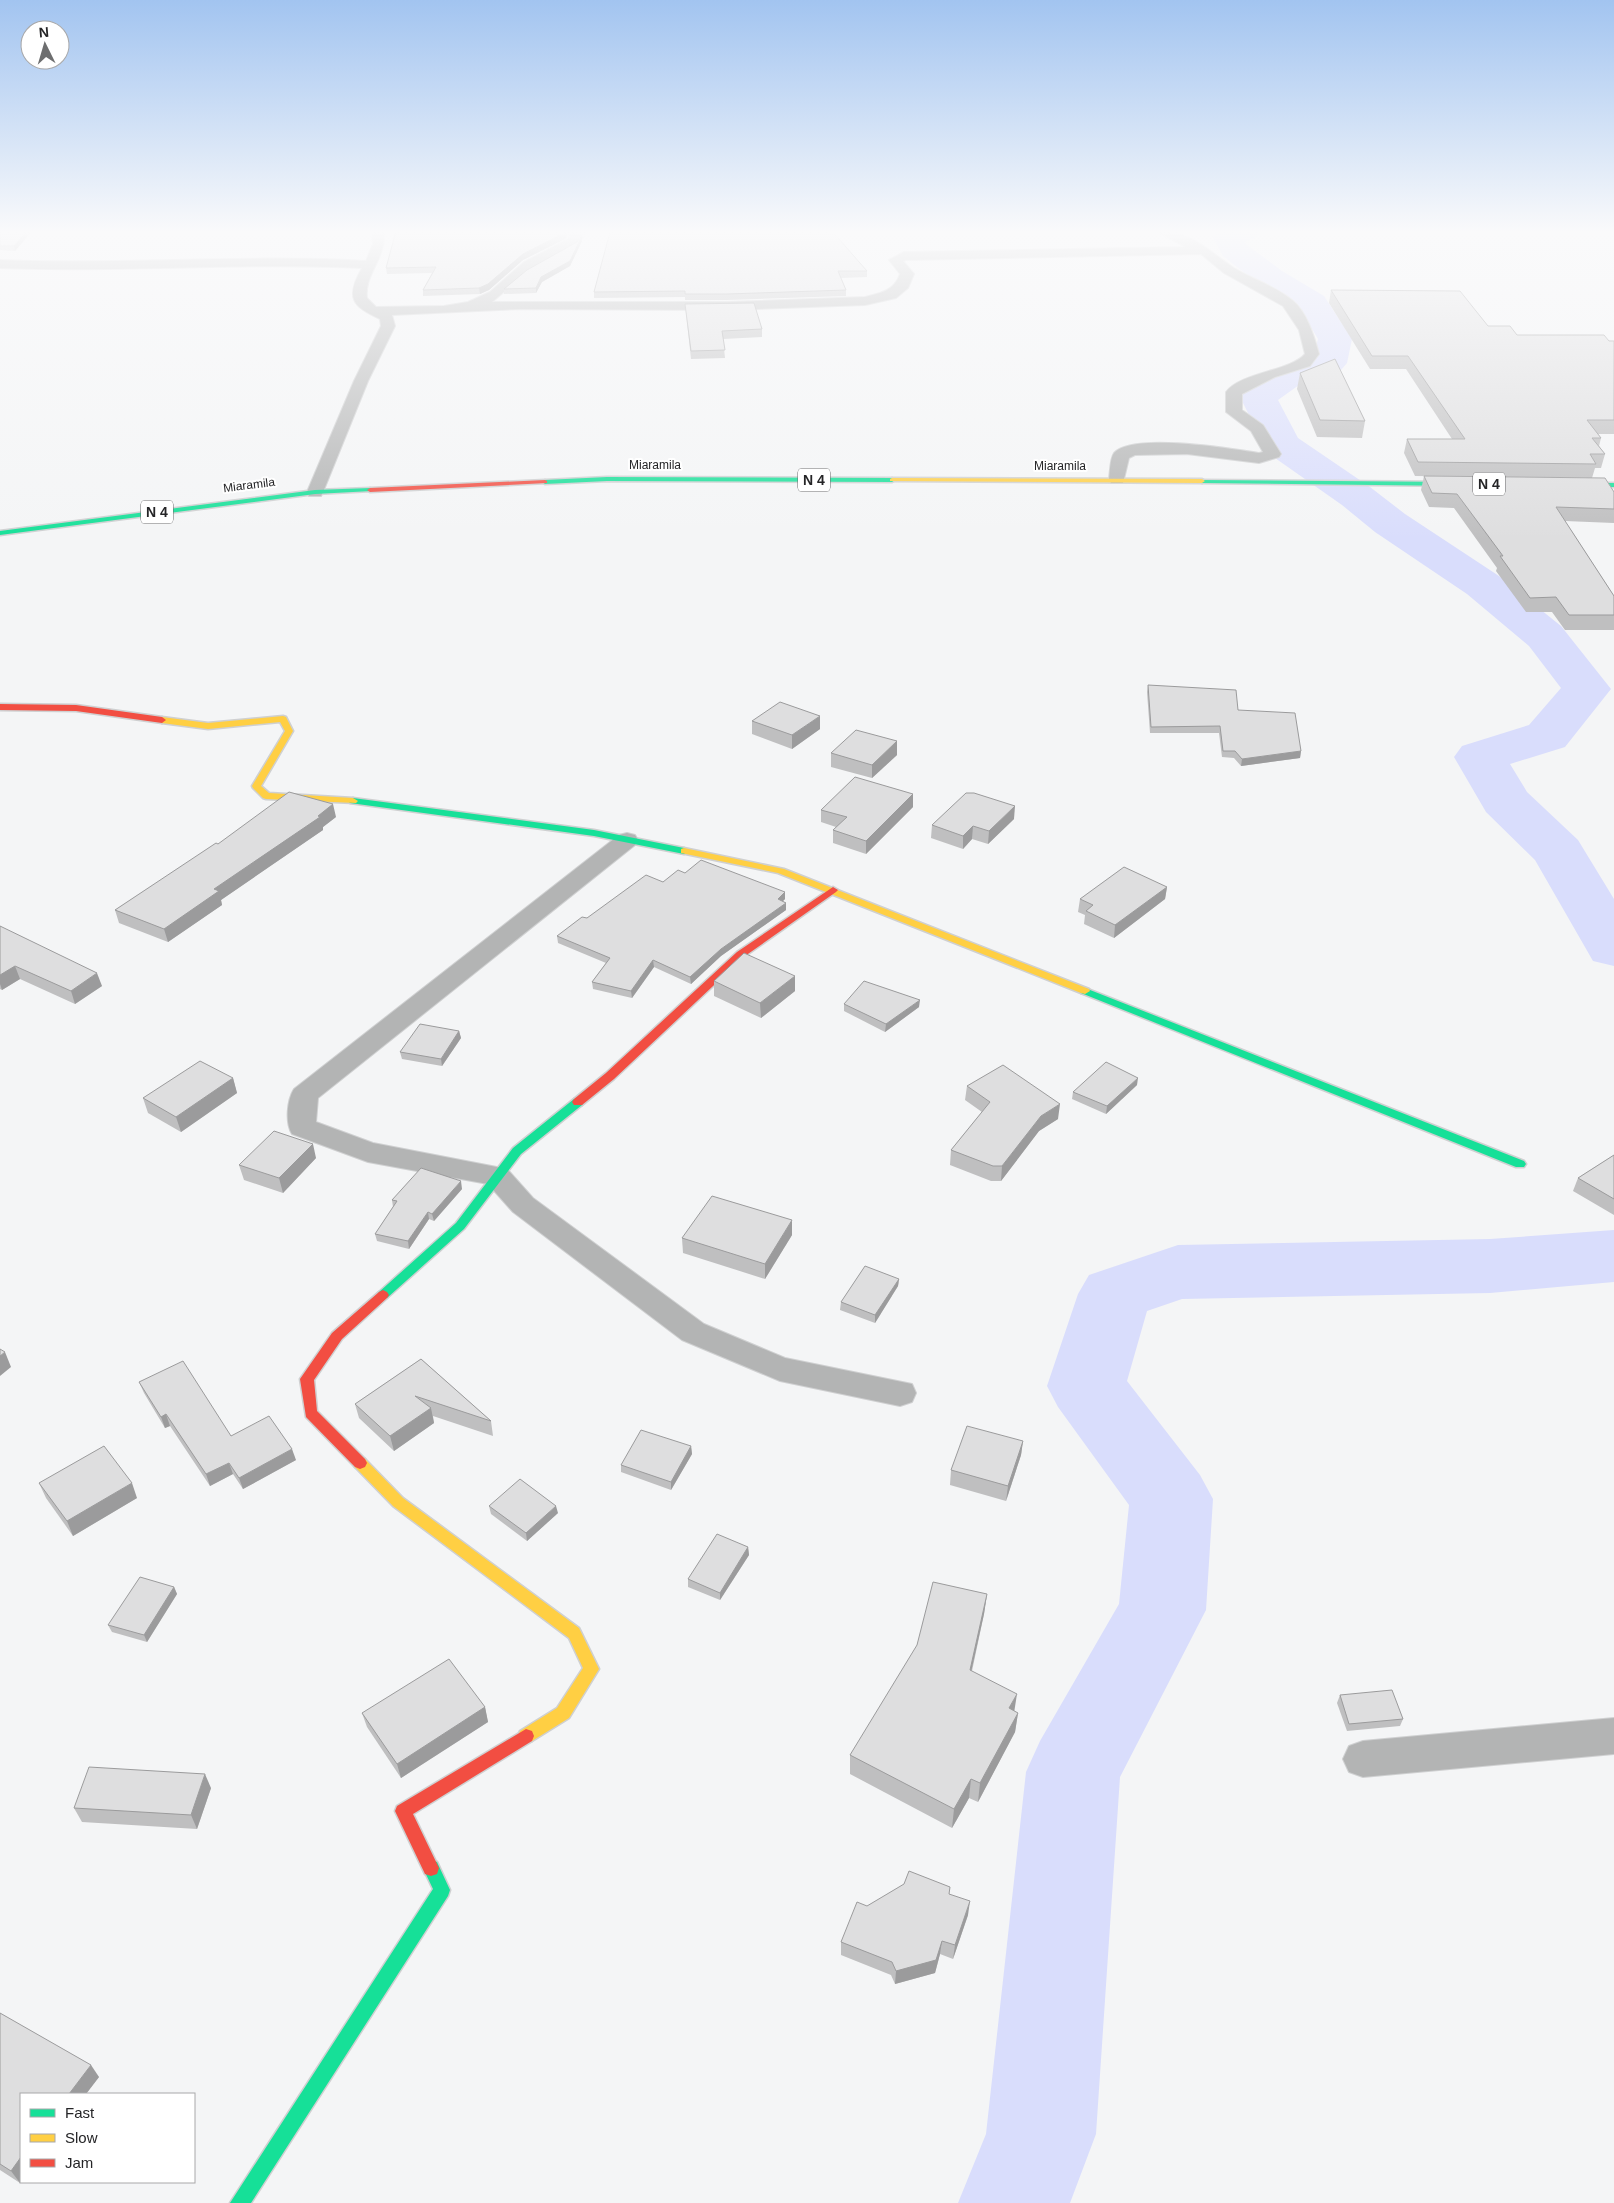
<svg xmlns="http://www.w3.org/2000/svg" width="1614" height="2203" viewBox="0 0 1614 2203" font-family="Arial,sans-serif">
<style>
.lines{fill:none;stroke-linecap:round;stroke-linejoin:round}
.river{fill:#d9ddfc;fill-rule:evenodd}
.street-casing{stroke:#cfd0d1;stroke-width:2}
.fast-casing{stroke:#cfd0d1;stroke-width:3}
.slow-casing{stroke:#cfd0d1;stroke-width:3}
.jam-casing{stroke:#cfd0d1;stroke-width:3}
.street{fill:#b3b4b4;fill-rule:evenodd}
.fast{fill:#16e098;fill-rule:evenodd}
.slow{fill:#ffcf43;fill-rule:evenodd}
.jam{fill:#f24e42;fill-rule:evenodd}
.wall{fill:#bfbfc0}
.shaded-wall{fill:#9b9b9c}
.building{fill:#dededf;stroke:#9b9b9c}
.labels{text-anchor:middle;stroke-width:4;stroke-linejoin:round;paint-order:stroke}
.far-street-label{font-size:12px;fill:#252527;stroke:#fff}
.shield{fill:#fff;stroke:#666668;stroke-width:1}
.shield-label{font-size:14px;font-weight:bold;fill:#252527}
</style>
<rect width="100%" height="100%" fill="#f4f5f6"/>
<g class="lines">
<g class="river">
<path d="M1261 231 1256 237 1245 242 1247 245 1282 271 1324 296 1352 339 1347 363 1341 370 1299 385 1278 400 1298 438 1370 487 1405 514 1499 576 1561 626 1611 689 1565 747 1510 764 1527 792 1578 840 1614 899V966L1593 961 1535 860 1486 812 1454 757 1462 746 1529 725 1561 688 1529 646 1467 594 1375 532 1342 505 1268 453 1240 397C1256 373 1287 365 1313 357L1318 339 1300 309 1260 285 1223 256 1213 238 1218 231Z"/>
<path d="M1614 1230V1282L1490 1293 1182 1299 1147 1311 1127 1381 1200 1475 1213 1499 1206 1610 1120 1777 1096 2134 1070 2203H958L986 2134 1026 1772 1040 1741 1119 1604 1129 1505 1058 1407 1047 1386 1078 1294 1089 1275 1178 1245 1490 1239Z"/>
</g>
<defs>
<g id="street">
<path d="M372 231H384C386 260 364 274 367 298L376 307 444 306 468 302 490 292 524 262 568 239 570 236 567 231H579L583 237 576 245 526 273 492 302H727L865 297C881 293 894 291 900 274L889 260 904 252 1186 247 1156 231C1192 231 1207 250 1234 268 1252 279 1275 286 1292 300 1307 312 1314 336 1319 354L1310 366 1275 377 1242 394V410L1263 425 1281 454 1279 457 1259 463 1187 454 1135 455 1129 458 1123 483H1111L1109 479C1110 472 1110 458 1114 453 1132 432 1233 449 1259 453L1263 452 1251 431 1226 412V392C1241 372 1291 371 1305 354L1299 330 1283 306 1224 273 1201 254 906 260 903 261 914 274 908 288 896 298 865 305 727 310 520 309 392 315 395 326 368 381 323 492 321 496H309L307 492 354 381 381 326 380 319C352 306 345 298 362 268 242 262 121 273 0 268V260C122 265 244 254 366 261L373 244Z"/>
<path d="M627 833 635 835 638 840 635 845 318 1098 316 1122 373 1143 507 1169 533 1198 704 1324 785 1358 912 1384 916 1393 912 1402 900 1406 780 1381 682 1340 513 1212 488 1184 368 1162 292 1134C285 1123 287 1100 294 1089L619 835Z"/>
<path d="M1614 1718V1754L1363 1777 1349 1772 1343 1759 1349 1746 1363 1741Z"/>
</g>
<g id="fast">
<path d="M607 477 892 478 895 480 892 482 607 481 545 484 542 482 545 480Z"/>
<path d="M1200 480 1460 482 1463 484 1460 486 1202 483 1199 481Z"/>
<path d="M1614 483V487H1571L1568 485 1571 483Z"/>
<path d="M370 488 372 489V491L315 494 0 535V531L315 490Z"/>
<path d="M353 798 594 830 684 848 689 851 684 854 594 836 350 803 348 801Z"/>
<path d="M1085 988 1524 1161 1526 1164 1524 1167H1516L1081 993 1080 991 1081 989Z"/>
<path d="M578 1098 582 1099 584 1102 582 1105 521 1154 464 1229 387 1298H379L377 1295 379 1292 456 1223 513 1148 574 1099Z"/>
<path d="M431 1860 437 1862 450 1890 448 1896 251 2203H230L433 1889 423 1868 425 1862Z"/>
</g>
<g id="slow">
<path d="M892 478 1202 479 1205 481 1202 483 890 481V479Z"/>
<path d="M283 716 286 717 293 731 261 786 269 793 353 798 358 801 356 803 266 799 263 798 253 788 252 786 285 731 280 722 208 729 162 723 158 720 162 717 208 723Z"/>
<path d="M684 848 784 869 1089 989 1090 991 1085 994 1081 993 778 873 681 853V849Z"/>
<path d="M360 1457 365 1459 403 1498 579 1628 599 1669 569 1718 532 1741 526 1743 520 1741 518 1736 520 1731 557 1708 583 1668 569 1638 393 1506 355 1467 353 1463 355 1459Z"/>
</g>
<g id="jam">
<path d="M545 480 547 481V483L370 492 367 490 370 488Z"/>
<path d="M0 704 76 705 162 717 166 720 162 723 76 711 0 710Z"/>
<path d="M833 887 838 890 836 892 745 956 614 1079 582 1105H574L572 1102 574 1099 606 1073 737 952Z"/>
<path d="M383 1290 387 1292 389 1295 387 1298 342 1339 314 1380 317 1411 365 1459 367 1463 365 1467 360 1469 355 1467 306 1417 300 1379 332 1333 379 1292Z"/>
<path d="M526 1729 532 1731 534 1736 532 1741 413 1814 439 1868 437 1874 431 1876 425 1874 395 1811 397 1806Z"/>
</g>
</defs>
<use href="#street" class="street-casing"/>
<use href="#fast" class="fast-casing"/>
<use href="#slow" class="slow-casing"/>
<use href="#jam" class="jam-casing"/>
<use href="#street" class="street"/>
<use href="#fast" class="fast"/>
<use href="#slow" class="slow"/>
<use href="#jam" class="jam"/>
</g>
<g class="wall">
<path d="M0 231H32L15 251 0 250Z"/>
<path d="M581 231H587L585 236Z"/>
<path d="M610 232 867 271V277L841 278 846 290V296L727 300H685V297L594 298V292Z"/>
<path d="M582 236V241L570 266 542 282 536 293 504 294V289L577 242Z"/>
<path d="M567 238 523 260 489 290 480 294 423 296V290L432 273 387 274 386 268Z"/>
<path d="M1331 290 1488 326 1517 335 1614 341V434H1598L1601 438 1599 446 1605 454 1601 468H1595L1592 478 1415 476 1404 453 1407 439H1452L1406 369H1370L1329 303Z"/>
<path d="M685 304 762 329V337L723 339 725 358 691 359Z"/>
<path d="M1300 373 1365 421 1362 438 1317 437 1297 389Z"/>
<path d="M1424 476 1614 492V523L1565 521 1614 596V630H1565L1552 612H1526L1496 571 1497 568 1454 508 1429 507 1421 490Z"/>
<path d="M1148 685 1238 710 1301 751 1300 758 1241 766 1234 758 1222 757 1219 733H1150L1147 692Z"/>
<path d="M752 721 820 729 792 749 752 734Z"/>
<path d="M897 741V755L872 778 831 767V753Z"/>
<path d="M913 807 866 854 833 843V830L836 827 821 822V810Z"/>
<path d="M336 817 323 827V830L221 900 222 905 168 942 119 923 115 910 218 844Z"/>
<path d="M1014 819 988 844 972 839 963 849 931 838 932 825Z"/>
<path d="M685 873 785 892V899L783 901 786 903V910L721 956 691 984 654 967 632 998 593 989 592 982 606 963 558 943 557 936 587 918Z"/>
<path d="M1167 887 1165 899 1114 938 1084 924 1085 915 1078 912 1080 899Z"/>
<path d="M0 926 102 986 75 1004 20 979 2 990 0 989Z"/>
<path d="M795 976V991L761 1018 714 996V981Z"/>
<path d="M844 1004 919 1007 885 1032 844 1011Z"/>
<path d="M459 1031 461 1038 442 1066 402 1059 400 1052Z"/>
<path d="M233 1078 237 1093 181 1132 148 1113 143 1098Z"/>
<path d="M1137 1085 1106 1114 1072 1099 1073 1092Z"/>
<path d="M967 1086 1058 1119 1039 1131 1001 1181H991L950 1165 951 1150 982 1112 965 1100Z"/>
<path d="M1614 1155V1215L1573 1191 1578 1178Z"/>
<path d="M316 1158 283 1193 244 1180 239 1165Z"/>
<path d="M462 1189 434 1221 429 1219 409 1249 377 1241 375 1234 393 1207 392 1200Z"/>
<path d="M792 1235 765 1279 683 1253 682 1238Z"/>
<path d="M899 1279 898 1286 875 1323 840 1310 841 1302Z"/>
<path d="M421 1359 491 1421 493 1436 433 1416 434 1423 394 1451 359 1418 355 1404Z"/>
<path d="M139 1382 231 1436 296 1460 243 1489 233 1474 210 1486 170 1426 165 1428 144 1393Z"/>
<path d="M1023 1441 1021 1455 1006 1501 950 1485 951 1470Z"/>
<path d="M691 1446 692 1454 671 1490 621 1472V1465Z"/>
<path d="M39 1483 137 1498 73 1536 46 1498Z"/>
<path d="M489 1506 558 1513 527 1541 491 1514Z"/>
<path d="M748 1547 749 1555 720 1600 688 1587V1579Z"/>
<path d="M174 1587 177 1594 147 1642 112 1632 108 1625Z"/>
<path d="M987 1594 984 1614 972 1671 1014 1711 1018 1713 1015 1732 978 1802 969 1798 952 1828 850 1774V1755Z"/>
<path d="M1340 1695 1403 1719 1400 1726 1347 1731 1337 1703Z"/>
<path d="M485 1707 488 1722 401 1778 367 1727 362 1713Z"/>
<path d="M211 1788 197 1829 82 1822 74 1808Z"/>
<path d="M950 1894 968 1915 953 1959 940 1954 935 1973 895 1984 891 1975 841 1955V1942L867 1906Z"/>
<path d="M0 2013 99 2077 86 2094H21L20 2183 0 2170Z"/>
</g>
<g class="shaded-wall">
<path d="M27 231H32L15 251 14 246Z"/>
<path d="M566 232 567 238 523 260 489 290 480 294 479 288 523 254Z"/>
<path d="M582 236V241L570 266 542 282 536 293V288L541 277Z"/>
<path d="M820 716V729L792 749V735Z"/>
<path d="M897 741V755L872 778V765Z"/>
<path d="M1301 751 1300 758 1241 766 1242 759Z"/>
<path d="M913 794V807L866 854V841Z"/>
<path d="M333 804 336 817 323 827V830L221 900 222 905 168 942 164 929 214 889Z"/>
<path d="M1015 806 1014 819 988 844 989 831Z"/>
<path d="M973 826 972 839 963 849V836Z"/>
<path d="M1167 887 1165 899 1114 938 1115 925Z"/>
<path d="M785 892V899L778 906V899Z"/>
<path d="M786 903V910L721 956 691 984 690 977 721 949Z"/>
<path d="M653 960 654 967 632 998 631 991Z"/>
<path d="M15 966 20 979 2 990 0 984V975Z"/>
<path d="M97 973 102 986 75 1004 71 991Z"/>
<path d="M795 976V991L761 1018 760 1003Z"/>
<path d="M920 1000 919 1007 885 1032 886 1024Z"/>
<path d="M459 1031 461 1038 442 1066 441 1059Z"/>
<path d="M233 1078 237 1093 181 1132 176 1117Z"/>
<path d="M1138 1078 1137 1085 1106 1114 1107 1106Z"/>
<path d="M1060 1104 1058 1119 1039 1131 1001 1181 1002 1166 1041 1116Z"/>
<path d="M313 1144 316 1158 283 1193 279 1178Z"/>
<path d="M461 1181 462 1189 434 1221 432 1214Z"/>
<path d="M428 1212 429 1219 409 1249 408 1241Z"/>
<path d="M792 1220V1235L765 1279V1264Z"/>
<path d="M899 1279 898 1286 875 1323V1315Z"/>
<path d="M5 1352 11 1367 0 1376V1356Z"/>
<path d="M431 1408 434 1423 394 1451 390 1436Z"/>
<path d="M166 1414 170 1426 165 1428 161 1417Z"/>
<path d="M1023 1441 1021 1455 1006 1501 1008 1486Z"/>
<path d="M691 1446 692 1454 671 1490V1482Z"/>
<path d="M292 1449 296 1460 243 1489 239 1478Z"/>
<path d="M229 1463 233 1474 210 1486 206 1474Z"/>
<path d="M132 1483 137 1498 73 1536 67 1521Z"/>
<path d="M556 1506 558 1513 527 1541 526 1533Z"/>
<path d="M748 1547 749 1555 720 1600V1593Z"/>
<path d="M174 1587 177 1594 147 1642 144 1635Z"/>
<path d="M987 1594 984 1614 967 1690 970 1670Z"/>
<path d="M1017 1694 1014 1713 1009 1708Z"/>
<path d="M485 1707 488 1722 401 1778 397 1764Z"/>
<path d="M1018 1713 1015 1732 978 1802 980 1783Z"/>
<path d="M205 1774 211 1788 197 1829 191 1815Z"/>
<path d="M971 1779 969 1798 952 1828 954 1809Z"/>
<path d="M970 1901 968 1915 953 1959 955 1945Z"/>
<path d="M942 1941 940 1954 935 1973 895 1984 896 1971Z"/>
<path d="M91 2065 99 2077 86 2094H69Z"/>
<path d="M21 2157V2182L20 2183 11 2171Z"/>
</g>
<g class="building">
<path d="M0 231H27L14 246H0Z"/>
<path d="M396 231H566V232L523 254 488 284 479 288 423 290 436 267 386 268Z"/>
<path d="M620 231H832L867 271H838L846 290 727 294H685V291L594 292 610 232Z"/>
<path d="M582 236 570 261 541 277 536 288 504 289 527 270 577 242Z"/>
<path d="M1331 290 1460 291 1488 326H1510L1517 335H1604L1609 341H1614V420H1587L1601 438H1592L1605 454H1590L1596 464 1418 462 1407 439H1465L1408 356H1372Z"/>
<path d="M754 303 762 329 722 331 725 350 691 351 685 304Z"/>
<path d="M1335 359 1365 421 1320 420 1300 373Z"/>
<path d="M1424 476 1605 478 1614 492V509L1556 507 1614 596V615H1569L1556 597 1530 598 1500 556H1503L1457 494 1432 493Z"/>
<path d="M1148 685 1236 690 1238 710 1295 713 1301 751 1242 759 1235 751H1223L1220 726 1151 727Z"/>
<path d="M780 702 820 716 792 735 752 721Z"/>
<path d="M856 730 897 741 872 765 831 753Z"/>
<path d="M855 777 913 794 866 841 833 830 847 817 821 810Z"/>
<path d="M289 792 333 804 318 816 320 817 214 889 219 891 164 929 115 910 216 843 218 844Z"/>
<path d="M966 793H974L1015 806 989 831 973 826 963 836 932 825Z"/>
<path d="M701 860 785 892 778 899 786 903 721 949 690 977 653 960 631 991 592 982 610 958 557 936 582 917 587 918 646 875 663 882 678 870 685 873Z"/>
<path d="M1124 867 1167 887 1115 925 1086 911 1093 905 1080 899Z"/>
<path d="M0 926 97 973 71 991 15 966 0 975Z"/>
<path d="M744 953 795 976 760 1003 714 981Z"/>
<path d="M864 981 920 1000 886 1024 844 1004Z"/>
<path d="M420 1024 459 1031 441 1059 400 1052Z"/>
<path d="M200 1061 233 1078 176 1117 143 1098Z"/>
<path d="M1106 1062 1138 1078 1107 1106 1073 1092Z"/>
<path d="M1003 1065 1060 1104 1041 1116 1002 1166H993L951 1150 990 1102 967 1086Z"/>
<path d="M274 1131 313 1144 279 1178 239 1165Z"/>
<path d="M1614 1155V1199L1578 1178Z"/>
<path d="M421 1168 461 1181 432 1214 428 1212 408 1241 375 1234 397 1201 392 1200Z"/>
<path d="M712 1196 792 1220 765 1264 682 1238Z"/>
<path d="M865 1266 899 1279 875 1315 841 1302Z"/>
<path d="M0 1349 5 1352 0 1356Z"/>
<path d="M421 1359 491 1421 415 1396 431 1408 390 1436 355 1404Z"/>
<path d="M183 1361 231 1436 269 1416 292 1449 239 1478 229 1463 206 1474 166 1414 161 1417 139 1382Z"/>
<path d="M967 1426 1023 1441 1008 1486 951 1470Z"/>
<path d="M641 1430 691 1446 671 1482 621 1465Z"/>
<path d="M104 1446 132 1483 67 1521 39 1483Z"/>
<path d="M520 1479 556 1506 526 1533 489 1506Z"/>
<path d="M717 1534 748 1547 720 1593 688 1579Z"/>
<path d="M140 1577 174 1587 144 1635 108 1625Z"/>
<path d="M933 1582 987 1594 970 1670 1017 1694 1009 1708 1018 1713 980 1783 971 1779 954 1809 850 1755 917 1645Z"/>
<path d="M449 1659 485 1707 397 1764 362 1713Z"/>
<path d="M1392 1690 1403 1719 1349 1724 1340 1695Z"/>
<path d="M89 1767 205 1774 191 1815 74 1808Z"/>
<path d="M909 1871 950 1887 949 1894 970 1901 955 1945 942 1941 936 1960 896 1971 892 1962 841 1942 857 1902 867 1906 904 1884Z"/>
<path d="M0 2013 91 2065 69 2094H21V2157L11 2171 0 2164Z"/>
</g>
<linearGradient id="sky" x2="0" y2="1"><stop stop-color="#a2c4f0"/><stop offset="0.43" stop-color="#fafafb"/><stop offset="1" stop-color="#fafafb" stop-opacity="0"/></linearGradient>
<rect width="1614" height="540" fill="url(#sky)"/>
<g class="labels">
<g class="far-street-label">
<text x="655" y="469">Miaramila</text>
<text x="1060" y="470">Miaramila</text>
<text transform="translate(249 485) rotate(-7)" y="4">Miaramila</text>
</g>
<g class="shield">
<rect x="798" y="468.5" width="32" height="23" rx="4"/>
<rect x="1473" y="472.5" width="32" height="23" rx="4"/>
<rect x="141" y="500.5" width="32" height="23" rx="4"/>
</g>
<g class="shield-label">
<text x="814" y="485">N 4</text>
<text x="1489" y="489">N 4</text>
<text x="157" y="517">N 4</text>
</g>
</g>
<rect x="20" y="2093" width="175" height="90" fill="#ffffff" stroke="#a8a8a9"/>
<rect x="30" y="2109" width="25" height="8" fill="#16e098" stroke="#a8a8a9"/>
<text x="65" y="2118" font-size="15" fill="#252527">Fast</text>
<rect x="30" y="2134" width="25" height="8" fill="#ffcf43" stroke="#a8a8a9"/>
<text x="65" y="2143" font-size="15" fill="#252527">Slow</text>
<rect x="30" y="2159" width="25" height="8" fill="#f24e42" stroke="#a8a8a9"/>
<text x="65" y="2168" font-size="15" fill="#252527">Jam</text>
<g transform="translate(45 45) rotate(355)"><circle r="24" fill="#ffffff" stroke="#a8a8a9"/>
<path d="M0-4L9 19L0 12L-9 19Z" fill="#6d6e6f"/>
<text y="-8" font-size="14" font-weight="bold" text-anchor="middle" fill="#252527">N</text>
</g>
</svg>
